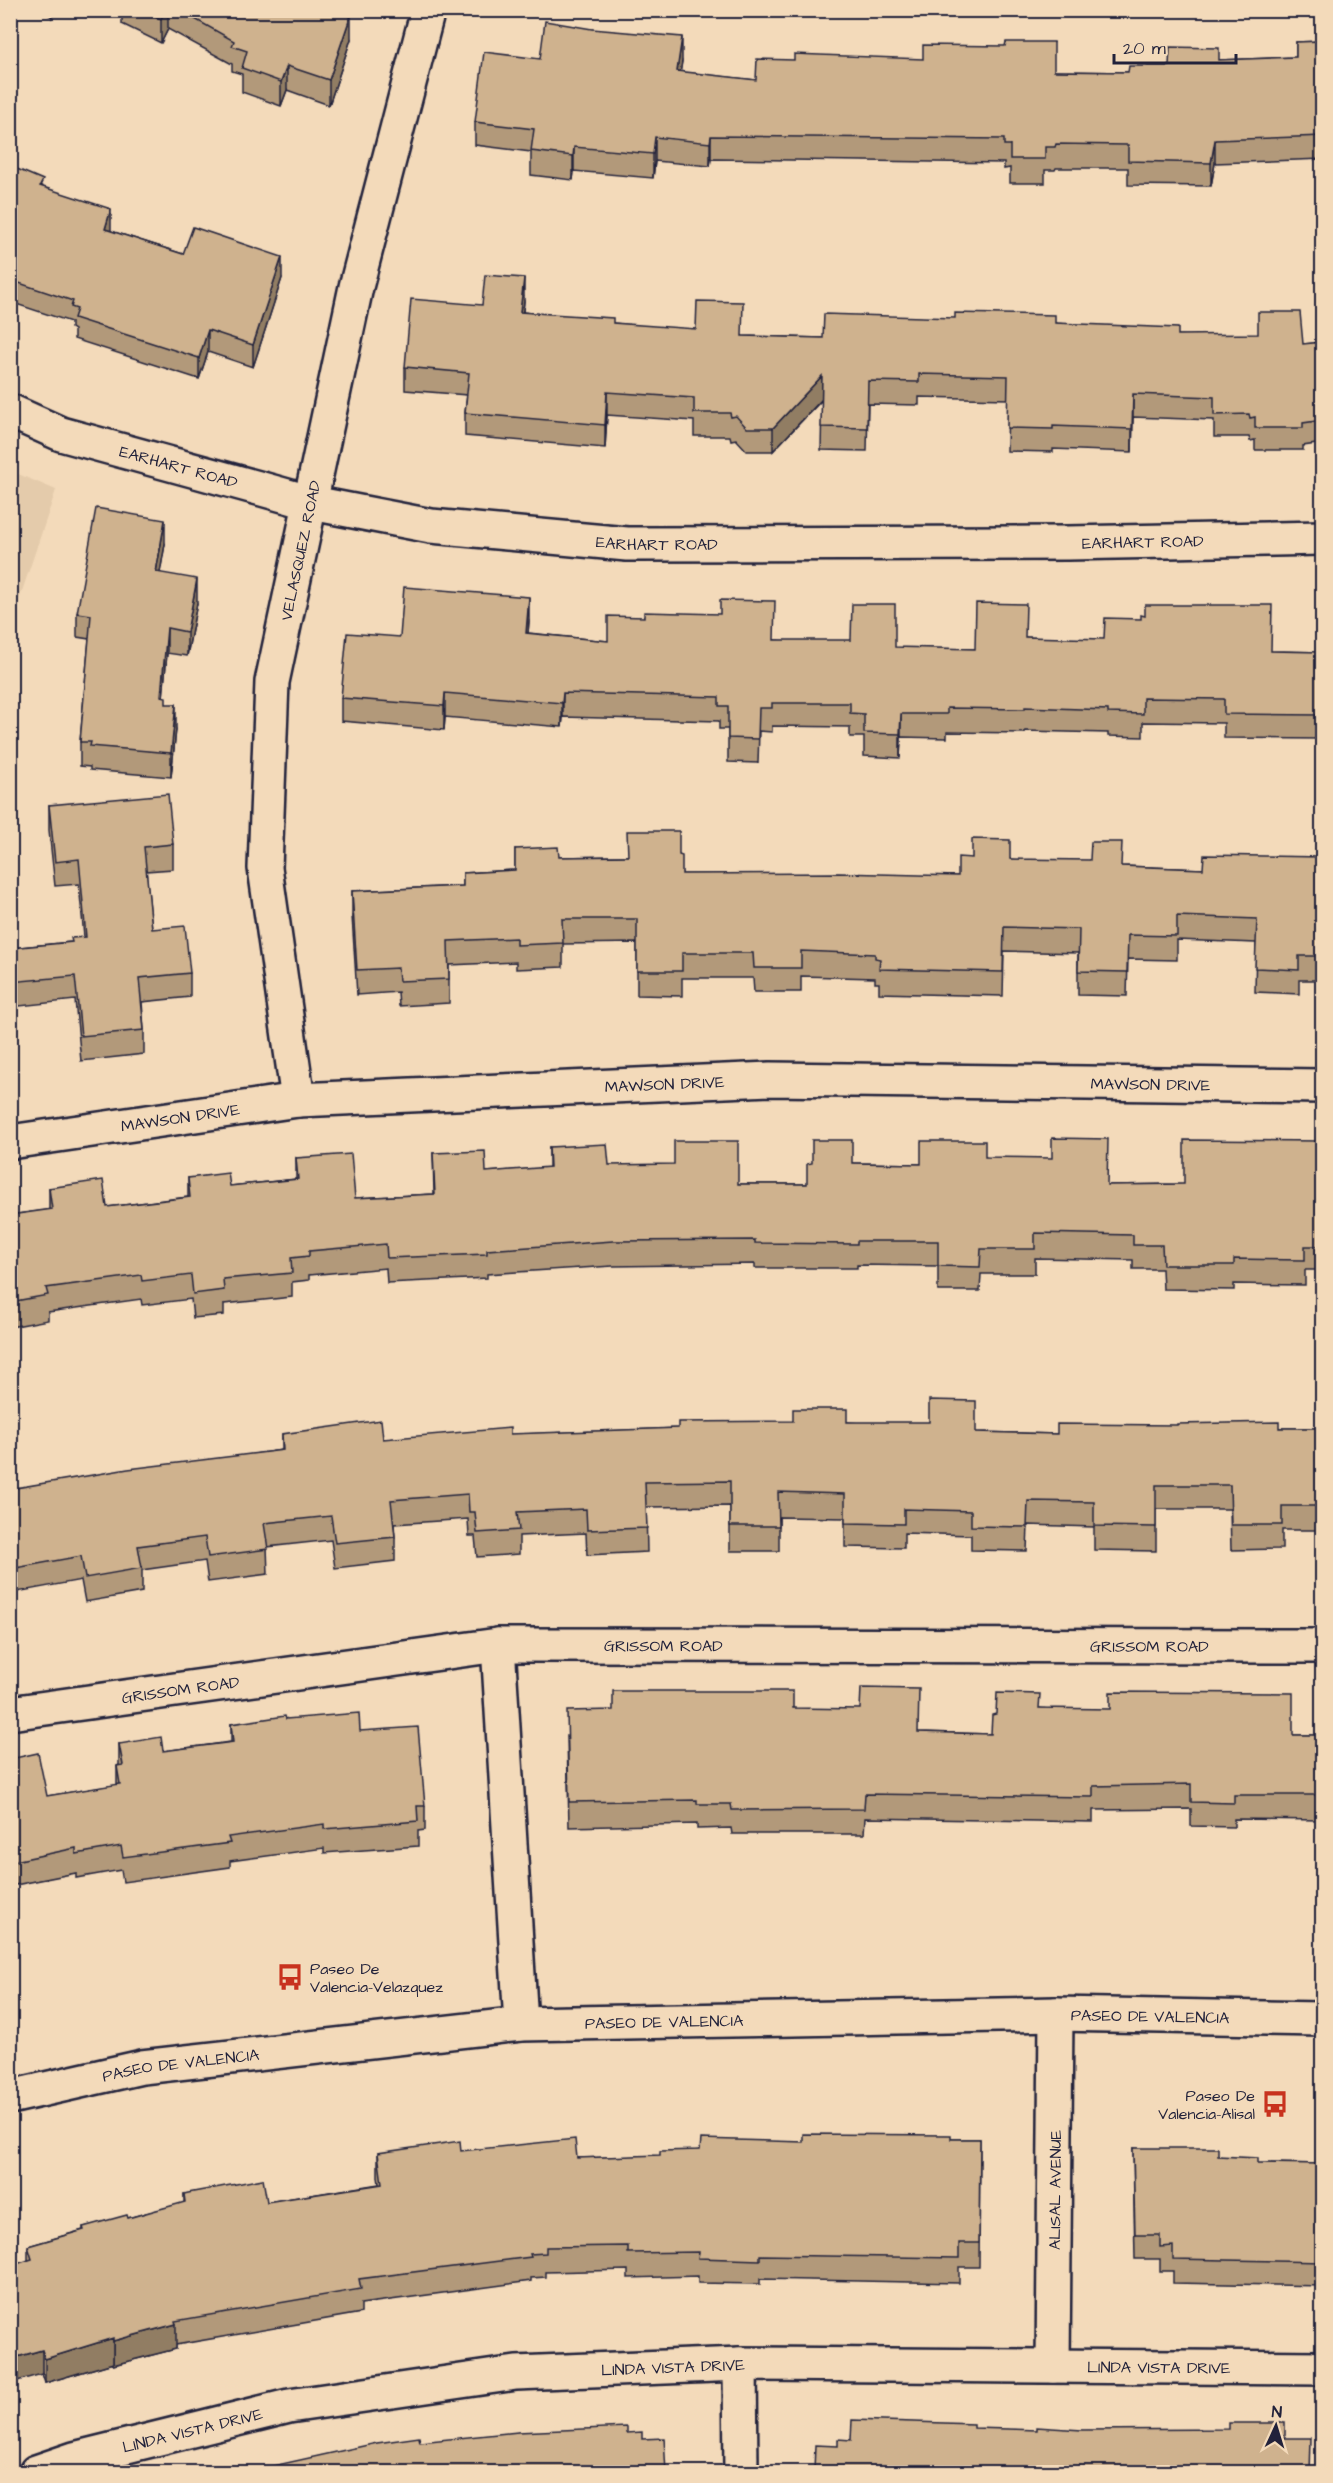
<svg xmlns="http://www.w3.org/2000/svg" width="1333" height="2483" viewBox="0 0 1333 2483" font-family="'Architects Daughter',sans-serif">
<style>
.built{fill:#e4cbab}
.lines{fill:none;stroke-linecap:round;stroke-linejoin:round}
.street-casing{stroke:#22223b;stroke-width:38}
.secondary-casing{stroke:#22223b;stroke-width:38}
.street{stroke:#f3daba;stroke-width:33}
.secondary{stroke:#f3daba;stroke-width:33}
.wall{fill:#b2997a;stroke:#22223b;stroke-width:1.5}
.shaded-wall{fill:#917d63;stroke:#22223b;stroke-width:1.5}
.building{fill:#cfb28e;stroke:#22223b;stroke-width:1.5}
.labels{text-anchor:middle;stroke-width:5;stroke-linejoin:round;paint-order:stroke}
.street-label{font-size:16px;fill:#22223b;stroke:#f3daba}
.poi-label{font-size:16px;fill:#22223b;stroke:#f3daba;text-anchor:start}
</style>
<rect width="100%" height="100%" fill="#f3daba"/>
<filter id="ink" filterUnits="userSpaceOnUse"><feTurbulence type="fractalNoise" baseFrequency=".0167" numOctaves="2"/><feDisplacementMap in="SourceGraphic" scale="12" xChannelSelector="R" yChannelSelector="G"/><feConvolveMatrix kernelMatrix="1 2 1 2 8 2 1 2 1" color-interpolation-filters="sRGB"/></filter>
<g filter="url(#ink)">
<path class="built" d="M11 471 56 490 11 624Z"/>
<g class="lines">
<defs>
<g id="street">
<path id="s1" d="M10 411 61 434 262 489 312 503 431 526 627 544 1068 543 1322 538"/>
<path id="s2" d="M298 1100 265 868 272 682 356 287 428 10"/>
<path id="s3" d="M10 1142 298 1100 770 1079 1322 1086"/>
<path d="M740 2364 741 2472"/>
<path id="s4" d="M1053 2366 1056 2014"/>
<path id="s5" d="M36 2472 74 2459 289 2406 516 2373 740 2364 1322 2368"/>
</g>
<g id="secondary">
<path d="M498 1645 521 2024"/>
<path id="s6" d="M10 1713 498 1645 1322 1646"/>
<path id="s7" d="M10 2097 142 2067 521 2024 1056 2014 1322 2019"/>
</g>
</defs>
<use href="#street" class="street-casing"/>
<use href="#secondary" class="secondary-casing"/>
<use href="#street" class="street"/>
<use href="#secondary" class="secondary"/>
</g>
<g class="wall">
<path d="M41 10H56L52 17Z"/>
<path d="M115 10H338L351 39 329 105 287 90 281 106 242 92V74L232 71V64L168 29 161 43 122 24V14Z"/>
<path d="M592 29 682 61 680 72 756 80 1054 71 1128 72 1169 66 1219 60 1296 57V42L1323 41V159L1215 163 1211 186 1128 185V168H1056L1055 170H1045V183H1010V168L1004 169V163L711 159 710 166 655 161 653 178 574 171 573 180 531 175V152L475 145V122L540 59Z"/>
<path d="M10 166 111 231 183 254 282 278 253 367 208 352 199 379 74 339V330L71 328V322L10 302Z"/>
<path d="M524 301 523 312 613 323 743 336 823 338 1055 323 1178 335 1303 344 1323 342V443L1303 446V450H1255V440L1250 441 1249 437H1214V420L1133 417 1132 452 1053 449V452L1007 451 1008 399 919 397V405L868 404 867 451 821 450 822 400 773 451H747L736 439 731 440 730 436H694V421L607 415 605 448 465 436V413L467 395 405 390V367L482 305Z"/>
<path d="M165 544 160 572 197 603 187 656 167 653 163 697 176 729 171 777 90 770V767L80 766V742L89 639 77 637V613Z"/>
<path d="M529 621 528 633 608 641 775 640 895 648 975 649 1026 637 1271 651 1323 652V732H1321V739L1224 738V723L1143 722V737L1108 736V733L1025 731V733L947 732V738L901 737 900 758 864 756V737H850V727L772 726V732L759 731 758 763 728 762V729H719V721L563 717 562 727 445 717 444 730 341 721V698L400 637Z"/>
<path d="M49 805 173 844V869L146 871 152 929 190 973V997L142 1002 144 1030V1054L81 1061 75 1000 10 1007V948L71 942 84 937 79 884 55 886 49 830Z"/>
<path d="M515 849 559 857 679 855 682 874 958 876 1010 859 1122 866 1203 869 1323 857V980H1299V994L1255 992 1256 943 1177 940V960L1128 959 1127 996 1078 995V953L1004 951 1003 996 879 993V983H875V978L801 976V992H754L753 978H682V996L637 995V943L563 944V967L516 969V962L449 965V1003L399 1006 398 992 357 995 352 916V891L463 886V873L515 870Z"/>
<path d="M1323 1141V1270H1305V1285L1234 1284V1290L1163 1289 1162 1269H1133V1260L1035 1258V1274H981L980 1291H938V1266L857 1265V1268H755V1264L613 1266 487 1274V1278L387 1283 386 1268 309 1275V1280L292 1282V1297L224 1304V1315L193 1318 191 1299 142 1305 141 1299 48 1312V1320L10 1327V1215L49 1210V1188L107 1207 188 1197V1178L230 1186 296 1179V1158L355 1198 434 1194 433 1153 486 1172 549 1168V1147L609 1165 738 1184H807L852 1163 921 1164 985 1157 1108 1185 1184 1184Z"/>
<path d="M847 1422 976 1432 1057 1434 1279 1428H1323V1530H1282V1549L1231 1550 1230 1509H1156V1551L1094 1550V1527L1028 1525 1027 1551 971 1550V1535L904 1533V1548L845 1547V1518L779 1517V1551H730V1506L646 1507 647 1552 587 1555 586 1533 519 1536V1554L477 1557 475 1536H469L468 1519 394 1524 395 1537V1561L335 1568 331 1540 267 1547 268 1574 208 1582 205 1561 142 1570V1592L85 1602 81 1580 11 1593V1610H10V1489L282 1450V1434L383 1439Z"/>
<path d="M793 1708 919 1732 991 1734 1040 1708 1293 1735H1323V1820L1234 1819V1827L1191 1826V1809L1093 1810V1822L865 1818 864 1834H732L731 1828 697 1829V1824L569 1827 567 1736Z"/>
<path d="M286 1719 360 1731 425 1806V1830L418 1831V1846L324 1853V1848L230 1861V1867L123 1882 121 1870 76 1878V1873L10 1886V1759L47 1796 117 1785V1766L119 1765V1744L163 1751 231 1742V1724Z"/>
<path d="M951 2139H980L979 2267H959V2283L760 2279V2284L698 2283V2276L628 2278V2270L546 2272V2277L531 2278V2281L361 2304V2313L176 2345V2349L113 2365V2363L45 2383 42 2374 28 2260V2246L83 2230V2227L128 2218 184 2203V2194L267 2202 379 2184 378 2177V2153L461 2151 577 2158 660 2156 700 2150 803 2142Z"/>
<path d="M1133 2148 1218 2156 1258 2163 1323 2164V2286L1173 2283V2271H1160V2259H1135Z"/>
</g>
<g class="shaded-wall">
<path d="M52 10H56L52 17Z"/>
<path d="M165 10H168V29L161 43V19Z"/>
<path d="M351 15V39L329 105V80Z"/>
<path d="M682 37V61L677 95V71Z"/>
<path d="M287 66V90L281 106V82Z"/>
<path d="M711 136V159L710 166V143Z"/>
<path d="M655 137V161L653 178V154Z"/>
<path d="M1215 140V163L1211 186V163Z"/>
<path d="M574 147V171L573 180V156Z"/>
<path d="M111 209V231L105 229Z"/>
<path d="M282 257V278L253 367V345Z"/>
<path d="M524 278V301L520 335V312Z"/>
<path d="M208 330V352L199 379V358Z"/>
<path d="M822 376V399L773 451V428Z"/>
<path d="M607 392V415L605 448V425Z"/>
<path d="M1133 394V417L1132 452V429Z"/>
<path d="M165 520V544L156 596V572Z"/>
<path d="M197 579V603L187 656V632Z"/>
<path d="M529 597V621L526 657V633Z"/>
<path d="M167 628V653L161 721V696Z"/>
<path d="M445 693V717L444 730V706Z"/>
<path d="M563 693V717L562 727V703Z"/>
<path d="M176 704V729L171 777V753Z"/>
<path d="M901 714V737L900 758V734Z"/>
<rect x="10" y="1586" width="1" height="24"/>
<path d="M176 2324V2349L113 2365V2341Z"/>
<path d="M113 2338V2363L45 2383V2359Z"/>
<path d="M42 2350V2374L10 2383V2359Z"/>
</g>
<g class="building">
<path d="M143 10H165L161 19Z"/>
<path d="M179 10H338L351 15 329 80 287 66 281 82 242 68 247 51 232 46 234 41Z"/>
<path d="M545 21 592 29 682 37 677 71 756 80 757 59 794 60V54L923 59V45L1005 46 1006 42H1054V71L1128 72 1129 66H1169L1170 47 1219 48V60L1296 57V42L1323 41V136L1215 140 1211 163 1128 161V145L1056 144 1055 147H1045V159H1010V145H1004V139L711 136 710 143 655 137 653 154 574 147 573 156 531 151 534 129 475 122 484 52 540 59Z"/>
<path d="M10 166 43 180 40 186 111 209 105 229 183 254 193 227 282 257 253 345 208 330 199 358 74 318 77 309 71 307 73 301 10 280Z"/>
<path d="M485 275 524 278 520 312 613 318V323L696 329 697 301 743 302 742 336 823 338 824 314 955 318V313L1055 315V323L1178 328V335L1258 334V312H1300L1303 344 1323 342V420L1303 423V428H1255V417L1250 418 1249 414 1214 415V397L1133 394 1132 429 1053 426V429L1007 428 1008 376 919 374V382L868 381 867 428 821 427 822 376 773 428H747L736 416 731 417 730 413H694V398L607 392 605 425 465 413 469 373 405 367 411 299 482 305Z"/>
<path d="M96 508 165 520 156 572 197 579 187 632 167 628 161 696 166 697V704H176L171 753 90 746 91 742H80L91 615 77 613Z"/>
<path d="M404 587 529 597 526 633 608 641V616L644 617V612L720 614V600L775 601 774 640H851L852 604H895V647L975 649 976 603 1026 604 1025 637 1104 639 1105 618 1141 619V615L1145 616V605H1272L1271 651 1323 652V708H1321V715L1224 714V699L1143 698V714L1108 713V710L1025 707V709L947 708V714H901L900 734 864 733V714L850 713V703H772V708H759L758 739 728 738V706H719V697L563 693 562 703 445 693 444 706 341 698 347 633 400 637Z"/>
<path d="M168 794 173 844 144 847 152 929 185 926 190 973 139 978 144 1030 81 1036 75 976 10 982V948L72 942 71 938 86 937 79 859 55 862 49 805Z"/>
<path d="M627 831H679V855L682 856V874L839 873 958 876V857L972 858V839L1010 840V859L1090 860 1091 842H1122L1121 866 1203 869 1204 855 1323 857V956H1299V970L1255 968 1257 919 1177 916V936L1128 935 1127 972 1078 971 1079 929 1004 927 1003 972 879 969 880 959 875 958V954L801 951V968H754L753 953H682V971H637V919H562L563 943 516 945V938L448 941 449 979 399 981 398 968 357 970 352 891 463 886V873L515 870V849L558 847 559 857 628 856Z"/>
<path d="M1052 1138 1108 1139 1107 1185 1184 1184V1140L1323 1141V1246H1305V1260L1234 1259V1265H1163L1162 1245H1133V1235L1035 1233V1249H981L980 1267 938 1266V1241H857V1244L755 1243V1240L613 1241 487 1250V1254L387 1258 386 1244 309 1251V1256L291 1258 292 1273 223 1279 224 1290 193 1294 191 1275 142 1281 141 1275 46 1288 48 1295 10 1302V1215L52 1209 49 1188 103 1180 107 1207 190 1197 188 1178 228 1173 230 1186 298 1179 296 1158 351 1154 355 1198 435 1194 433 1153 485 1151 486 1172 550 1167 549 1147 607 1144 609 1165 674 1164V1141H738V1184H807V1164L812 1163V1140H852V1163L921 1164V1141H985V1157L1052 1158Z"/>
<path d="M929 1400 976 1401V1432L1057 1434V1424L1177 1425V1424L1279 1422V1428H1323V1506H1282V1525H1231L1230 1485H1156V1527L1094 1526V1502L1028 1501 1027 1527 971 1526V1511L904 1509V1524L845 1523V1494L778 1492 779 1526H730V1481L645 1482 647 1528 587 1530 586 1509 517 1512 519 1530 477 1533 475 1512H469L468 1494 391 1500 395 1537 335 1543 331 1516 264 1523 268 1549 208 1557 205 1537 138 1546 142 1568 85 1578 81 1556 10 1569V1489L128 1469 283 1450 282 1434 381 1420 383 1439 510 1428V1434L678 1428V1422L793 1421V1409H847V1422H929Z"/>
<path d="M861 1688 919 1689 918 1732 991 1734 992 1715 996 1714 997 1693 1040 1694 1039 1708 1110 1709V1692L1293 1693V1735H1323V1795H1234V1803L1191 1802V1784L1093 1786V1797L865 1794 864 1809 732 1810 731 1804H697V1800L569 1802 567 1711 613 1710V1691H793V1708L860 1709Z"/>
<path d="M359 1713 360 1731 418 1727 425 1806H417L418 1821 324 1829V1824L228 1837 230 1843 123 1857 121 1846 76 1854V1848L10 1862V1759L38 1753 47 1796 120 1784 117 1766 123 1765 119 1744 161 1737 163 1751 233 1742 231 1724 285 1716 286 1719Z"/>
<path d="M803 2134 951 2135V2139H980L979 2243H959V2258L760 2255V2260L698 2258 699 2252 628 2253V2246L546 2247V2253L530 2254 531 2257 359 2279 361 2289 175 2321 176 2324 113 2341V2338L45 2359 42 2350 10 2359V2266L32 2259 28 2246 84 2230 83 2227 127 2215 128 2218 185 2202 184 2194 188 2193 263 2179 267 2202 382 2184 378 2153 460 2141 461 2151 575 2139 577 2158 660 2155V2151L700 2150 701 2139 803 2142Z"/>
<path d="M1133 2148H1218V2156L1258 2158V2163L1323 2164V2262L1173 2259V2246L1160 2247V2235H1135Z"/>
<path d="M852 2420 974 2424V2428L1037 2430V2427L1082 2430 1229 2429V2423H1285V2438H1311L1310 2472H814L815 2445 838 2446V2439L851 2440Z"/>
<path d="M627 2427V2433L642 2432V2439L664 2438 666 2472H246L377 2443 419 2437 420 2442 518 2432Z"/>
<path d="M243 2469 244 2472H228Z"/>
</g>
</g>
<defs>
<symbol id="bus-bare" viewBox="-9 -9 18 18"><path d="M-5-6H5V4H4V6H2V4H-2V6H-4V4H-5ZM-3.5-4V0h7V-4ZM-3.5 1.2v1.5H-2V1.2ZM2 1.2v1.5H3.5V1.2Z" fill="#c8321e" stroke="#f3daba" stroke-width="2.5" paint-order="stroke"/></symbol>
</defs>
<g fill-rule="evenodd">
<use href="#bus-bare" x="271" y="1958" width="38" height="38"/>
<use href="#bus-bare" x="1256" y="2085" width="38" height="38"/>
</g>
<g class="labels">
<g class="street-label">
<text dy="6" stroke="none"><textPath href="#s1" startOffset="178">EARHART ROAD</textPath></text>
<text dy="6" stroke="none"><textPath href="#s1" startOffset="664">EARHART ROAD</textPath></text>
<text dy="6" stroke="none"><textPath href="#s1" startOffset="1150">EARHART ROAD</textPath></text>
<text dy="6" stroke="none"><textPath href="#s2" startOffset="555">VELASQUEZ ROAD</textPath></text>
<text dy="6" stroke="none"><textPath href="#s3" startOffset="658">MAWSON DRIVE</textPath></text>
<text dy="6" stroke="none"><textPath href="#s3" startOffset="1144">MAWSON DRIVE</textPath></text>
<text dy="6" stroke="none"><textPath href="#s3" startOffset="172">MAWSON DRIVE</textPath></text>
<text dy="6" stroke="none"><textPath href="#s6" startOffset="658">GRISSOM ROAD</textPath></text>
<text dy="6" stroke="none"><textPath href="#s6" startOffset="1144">GRISSOM ROAD</textPath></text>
<text dy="6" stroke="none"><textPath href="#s6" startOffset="172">GRISSOM ROAD</textPath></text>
<text dy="6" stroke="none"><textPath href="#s7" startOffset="1146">PASEO DE VALENCIA</textPath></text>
<text dy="6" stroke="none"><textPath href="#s7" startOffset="660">PASEO DE VALENCIA</textPath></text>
<text dy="6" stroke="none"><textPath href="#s7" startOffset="174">PASEO DE VALENCIA</textPath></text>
<text dy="6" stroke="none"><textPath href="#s4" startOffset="176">ALISAL AVENUE</textPath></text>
<text dy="6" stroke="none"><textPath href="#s5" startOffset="648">LINDA VISTA DRIVE</textPath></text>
<text dy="6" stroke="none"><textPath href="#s5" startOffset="1134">LINDA VISTA DRIVE</textPath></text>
<text dy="6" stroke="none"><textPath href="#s5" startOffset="162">LINDA VISTA DRIVE</textPath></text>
</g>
<g class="poi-label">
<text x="310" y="1974">Paseo De<tspan x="310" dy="18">Valencia-Velazquez</tspan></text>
<text x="1255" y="2101" text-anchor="end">Paseo De<tspan x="1255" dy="18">Valencia-Alisal</tspan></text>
</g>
</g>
<rect width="1333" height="2483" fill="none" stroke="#f3daba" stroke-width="36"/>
<rect x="18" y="18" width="1297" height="2447" fill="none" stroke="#22223b" stroke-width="2" filter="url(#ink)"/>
<g transform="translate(1276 2426) rotate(4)" stroke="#f3daba" stroke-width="4.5" paint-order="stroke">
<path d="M0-4.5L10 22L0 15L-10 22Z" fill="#22223b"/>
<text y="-9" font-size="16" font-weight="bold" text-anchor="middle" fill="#22223b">N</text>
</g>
<path d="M1114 54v9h122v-9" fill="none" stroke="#22223b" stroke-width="3"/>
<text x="1123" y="54" font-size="18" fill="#22223b" stroke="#f3daba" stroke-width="4.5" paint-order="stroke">20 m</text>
</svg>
